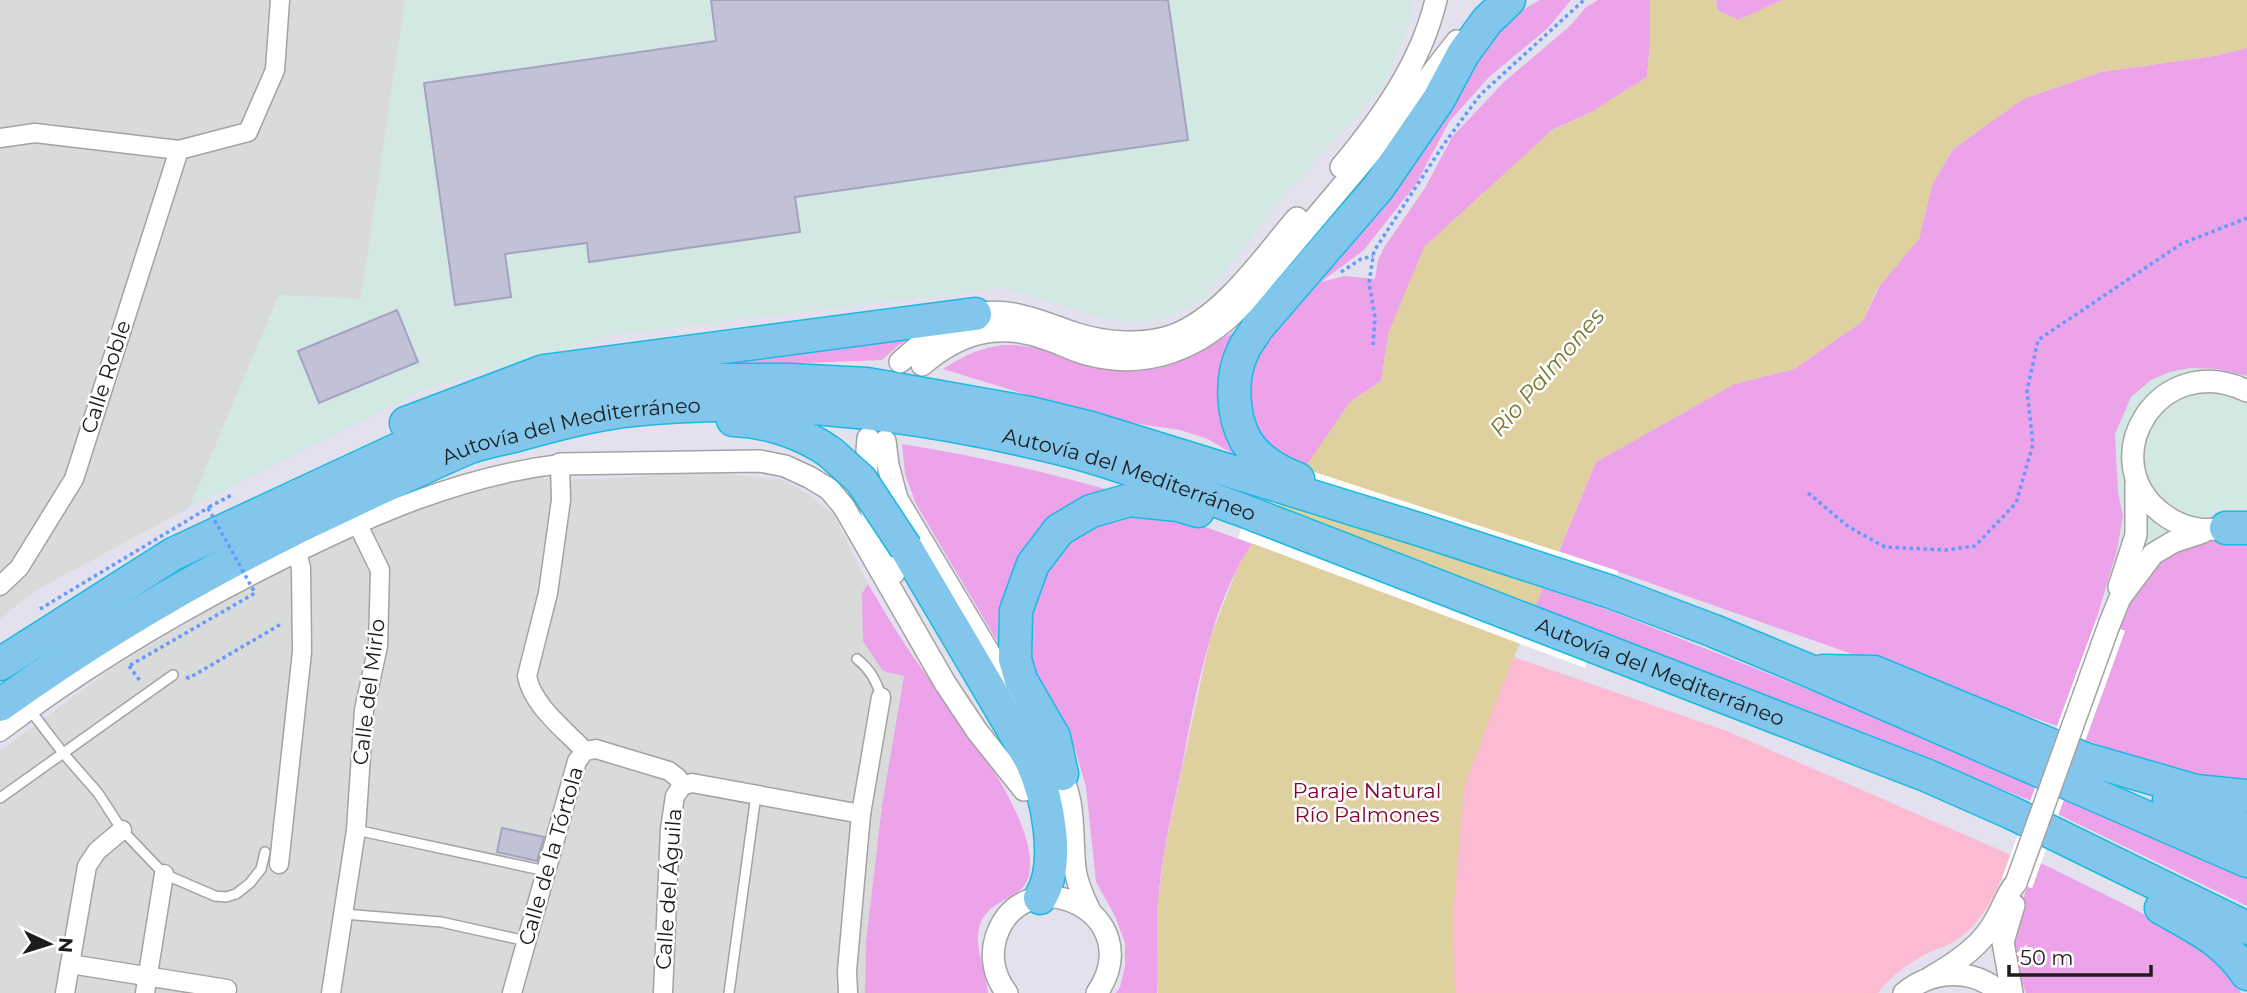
<svg xmlns="http://www.w3.org/2000/svg" width="2247" height="993" viewBox="0 0 2247 993" font-family="Montserrat,sans-serif">
<style>
.residential{fill:#d9dada}
.industrial{fill:#d3e8e2}
.grass{fill:#eca3e9}
.park{fill:#fcbad3}
.water{fill:#dfd09f}
.pier{fill:#fff}
.building{fill:#c1c2d5;stroke:#a3a3c1;stroke-width:2}
.lines{fill:none;stroke-linecap:round;stroke-linejoin:round}
.service-casing{stroke:#a3a3a3;stroke-width:12}
.minor-casing{stroke:#a3a3a3;stroke-width:21}
.tertiary-casing{stroke:#a3a3a3;stroke-width:24}
.motorway-casing{stroke:#19bae1;stroke-width:35}
.path{stroke:#629aff;stroke-width:3.5;stroke-dasharray:3.5 3.5;stroke-linecap:butt}
.service{stroke:#fff;stroke-width:9}
.minor{stroke:#fff;stroke-width:18}
.tertiary{stroke:#fff;stroke-width:21}
.motorway{stroke:#83c6eb;stroke-width:32}
.tertiary-bridge-casing{stroke:#a3a3a3;stroke-width:24;stroke-linecap:butt}
.motorway-bridge-casing{stroke:#19bae1;stroke-width:35;stroke-linecap:butt}
.path-bridge{stroke:#629aff;stroke-width:3.5;stroke-dasharray:3.5 3.5;stroke-linecap:butt}
.tertiary-bridge{stroke:#fff;stroke-width:21}
.motorway-bridge{stroke:#83c6eb;stroke-width:32}
.labels{text-anchor:middle;stroke-width:5;stroke-linejoin:round;paint-order:stroke}
.street-label{font-size:21px;fill:#1c1c1c;stroke:#fff}
.park-label{font-size:21px;fill:#800533;stroke:#fff}
.water-label{font-size:23px;font-style:italic;fill:#767932;stroke:#fff}
</style>
<rect width="100%" height="100%" fill="#e4e1ee"/>
<g class="residential">
<path d="M0 0H405L361 299 279 295 189 508 38 589 0 619Z"/>
<path d="M673 474H727L783 480 808 494 834 515 868 584 862 593 883 671 904 675 866 942 865 993H0V751L115 666 218 605 285 568 393 518 457 494 536 478 598 479Z"/>
</g>
<g class="industrial">
<path d="M405 0H1412L1409 22 1384 86 1286 193 1203 300 1159 321H1113L1003 288 612 335 424 390 189 508 279 295 361 299Z"/>
<path d="M2247 326V544L2135 607 2056 576 2080 408Z"/>
</g>
<g class="grass">
<path d="M1540 0H1571L1548 28 1489 77 1449 122 1416 184 1364 250 1321 282 1345 276 1375 279 1378 260 1385 246 1425 188 1452 137 1505 81 1571 25 1586 7 1598 0H1650V43L1647 77 1593 111 1550 131 1389 331 1381 381 1350 402 1305 468 1270 454 1245 416 1249 363 1266 337 1318 283 1381 207 1481 51C1498 29 1515 13 1540 0Z"/>
<path d="M1716 0H1783L1738 20 1717 10Z"/>
<path d="M2247 48V376L2218 369 2190 368 2170 372 2151 380 2131 397 2115 434 2118 492 2123 516 2117 550 2096 620 2057 726 1559 551 1596 462 1734 384 1794 369 1863 321 1880 285 1919 239 1932 185 1953 149 2023 99 2101 72 2214 56Z"/>
<path d="M1235 331 1223 365 1243 460 1208 439 1180 430 1106 419 943 369C989 340 1014 339 1066 357 1080 362 1097 369 1112 370 1154 373 1201 352 1235 331Z"/>
<path d="M918 333 899 345 882 360 676 368Z"/>
<path d="M902 444C978 456 1052 473 1125 495L1028 549 1012 574 1004 613 1003 651 916 504 905 474Z"/>
<path d="M1138 511 1192 522 1252 544C1210 605 1195 699 1181 771 1171 816 1160 862 1158 908 1156 936 1160 965 1157 993H1116L1120 987 1125 966V943L1115 916 1096 882 1086 787 1075 749 1041 697 1027 661 1025 626 1043 566 1080 528Z"/>
<path d="M2214 540H2247V787L2185 775 2085 740 2125 631 2120 629C2141 571 2154 556 2214 540Z"/>
<path d="M868 584C882 607 895 630 910 652 944 702 1035 809 1030 869 1027 906 981 893 978 936 977 956 986 973 988 993H865L866 942 882 806 904 676 883 671 863 641 862 593Z"/>
<path d="M1543 588 1606 609 1943 743 2247 874V906L2027 799 1535 607Z"/>
<path d="M2041 863 2138 911 2206 950 2228 971 2241 993H2026C2009 949 2013 930 2027 887L2032 888Z"/>
</g>
<path class="park" d="M1240 562 1727 731 2011 855C1999 887 1985 922 1955 941 1946 947 1934 949 1925 955 1909 963 1888 978 1878 993H1158L1157 909 1165 848 1210 639Z"/>
<path class="water" d="M1650 0H1716L1717 10 1738 20 1783 0H2247V48L2214 56 2101 72 2023 99 1953 149 1932 185 1919 239 1877 289 1863 321 1794 369 1734 384 1596 462 1504 681 1464 788 1453 915 1455 993H1158L1157 909 1165 848 1210 639 1240 562 1350 402 1381 381 1389 331 1424 247 1551 131 1593 111 1647 77 1650 43Z"/>
<g class="pier">
<path d="M1305 469 1618 571 1606 609 1250 491Z"/>
<path d="M1252 499 1598 631 1585 668 1238 538Z"/>
<path d="M2096 620 2125 631 2032 888 2002 878Z"/>
</g>
<g class="building">
<path d="M711 0H1168L1188 140 795 197 800 232 589 262 587 243 505 254 511 297 455 305 424 83 716 41Z"/>
<path d="M397 310 418 362 319 403 298 351Z"/>
<path d="M502 828 544 837 537 861 497 852Z"/>
</g>
<g class="lines">
<defs>
<g id="service">
<path d="M857 659C870 669 877 681 881 697"/>
<path d="M30 710 63 753 98 793 122 830 164 874 215 896 226 897 236 894 250 883 261 869 265 852"/>
<path d="M0 798 173 675"/>
<path d="M356 830 546 871"/>
<path d="M344 914 441 922 526 941"/>
<path d="M729 993 756 795"/>
</g>
<g id="minor">
<path d="M0 138 35 133 179 150 248 132 275 70 280 0"/>
<path d="M0 586 19 568 74 479 179 150"/>
<path d="M0 732C87 666 182 610 280 561 370 516 460 476 560 464L561 500 548 593 527 676C532 705 565 730 585 751"/>
<path d="M279 864 302 652 301 568 297 552"/>
<path d="M70 964 227 989 226 993"/>
<path d="M65 993 87 866 97 851 122 830"/>
<path d="M145 993 164 874"/>
<path d="M331 993 356 830 364 710 378 646 380 570 357 523"/>
<path d="M512 993 577 761 585 751 596 749 669 771 678 778 682 786 692 783 861 814 881 697"/>
<path d="M663 993 670 829 675 796 682 786"/>
<path d="M848 993 847 971 861 814"/>
</g>
<g id="tertiary">
<path d="M1341 167C1382 118 1421 63 1436 0"/>
<path d="M900 362C919 345 950 318 976 314 1011 307 1042 322 1074 333 1104 343 1144 346 1174 335 1224 316 1263 257 1297 218"/>
<path d="M922 365C959 333 999 321 1046 339 1060 343 1072 350 1086 354 1147 371 1201 348 1242 305L1370 153 1457 41"/>
<path d="M868 438C863 491 871 525 894 573"/>
<path d="M885 441 888 465 897 499 1018 701"/>
<path d="M560 464 760 461 785 466 809 477 829 489 844 507 945 683 977 731 1024 790"/>
<path d="M2239 524C2212 533 2187 532 2163 514 2091 461 2159 348 2247 391"/>
<path d="M2119 587 2136 535V483"/>
<path d="M2109 625 2120 598 2153 554 2173 542 2203 532"/>
<path d="M1056 765C1077 800 1071 831 1075 869 1077 884 1083 897 1090 911"/>
<path d="M1931 977C1957 962 1983 945 1997 917 2004 905 2007 893 2016 883"/>
<path d="M1007 993C994 977 990 956 996 937 1024 854 1151 913 1097 993"/>
<path d="M1904 993C1933 969 1973 968 2001 993"/>
<path d="M2012 993 2003 942 2014 905"/>
</g>
<g id="motorway">
<path d="M733 420C766 421 804 433 831 453"/>
<path d="M406 423 544 371 975 314"/>
<path d="M1298 479C1279 472 1257 459 1246 441 1232 416 1230 377 1243 351 1246 343 1253 336 1257 328L1378 188 1439 99 1463 54 1487 21 1509 0"/>
<path d="M2226 528H2247"/>
<path d="M906 548 1031 760C1047 795 1062 863 1040 898"/>
<path d="M0 664 173 554 407 445 478 420 549 401 624 387 707 380H790L867 384 1030 413 1091 428 1418 529 1611 592 1714 631 1810 671 2247 861"/>
<path d="M1823 671 1874 672 2085 759 2196 791 2247 796"/>
<path id="s1" d="M0 705C111 625 229 558 353 501 389 484 426 466 463 450 479 443 497 440 514 436 552 425 593 414 632 410 779 395 927 415 1070 451 1130 467 1189 491 1247 512L1928 776 2012 813 2247 928"/>
<path d="M1062 774 1054 737 1021 680 1015 659 1016 611 1033 564 1059 530 1091 511 1130 500 1178 505 1198 511"/>
<path d="M2169 800 2247 830"/>
<path d="M2161 908C2195 927 2224 940 2247 974"/>
</g>
</defs>
<use href="#service" class="service-casing"/>
<use href="#minor" class="minor-casing"/>
<use href="#tertiary" class="tertiary-casing"/>
<use href="#motorway" class="motorway-casing"/>
<g class="path">
<path d="M1341 272 1361 259 1373 256"/>
<path d="M1373 345 1375 317 1369 283 1374 251 1444 144 1480 95 1584 0"/>
<path d="M1808 493 1849 527 1885 547 1946 550 1975 546 2016 503 2033 444 2027 391 2038 340 2181 244 2247 218"/>
<path d="M209 507 232 495"/>
<path d="M129 666 141 682"/>
<path d="M186 677 189 678 283 623"/>
</g>
<use href="#service" class="service"/>
<use href="#minor" class="minor"/>
<use href="#tertiary" class="tertiary"/>
<use href="#motorway" class="motorway"/>
<defs>
<path id="tertiary-bridge" d="M2016 883 2109 625"/>
<path id="motorway-bridge" d="M831 453 861 480 906 548"/>
</defs>
<use href="#tertiary-bridge" class="tertiary-bridge-casing"/>
<use href="#motorway-bridge" class="motorway-bridge-casing"/>
<path class="path-bridge" d="M40 609 208 508 255 593 129 666"/>
<use href="#tertiary-bridge" class="tertiary-bridge"/>
<use href="#motorway-bridge" class="motorway-bridge"/>
</g>
<g class="labels">
<g class="street-label">
<text transform="translate(106 377) rotate(-72)" y="7">Calle Roble</text>
<text dy="7" stroke="none"><textPath href="#s1" startOffset="640">Autovía del Mediterráneo</textPath></text>
<text dy="7" stroke="none"><textPath href="#s1" startOffset="1209">Autovía del Mediterráneo</textPath></text>
<text dy="7" stroke="none"><textPath href="#s1" startOffset="1776">Autovía del Mediterráneo</textPath></text>
<text transform="translate(369 692) rotate(-83)" y="7">Calle del Mirlo</text>
<text transform="translate(551 856) rotate(-74)" y="7">Calle de la Tórtola</text>
<text transform="translate(669 889) rotate(-86)" y="7">Calle del Águila</text>
</g>
<g class="park-label">
<text x="1367" y="798">Paraje Natural<tspan x="1367" dy="24">Río Palmones</tspan></text>
</g>
<g class="water-label">
<text transform="translate(1547 372) rotate(-49)" y="8">Rio Palmones</text>
</g>
</g>
<g transform="translate(49 944) rotate(94)" stroke="#ffffff" stroke-width="5" paint-order="stroke">
<path d="M0-5L12 26L0 18L-12 26Z" fill="#1c1c1c"/>
<text y="-10" font-size="19" font-weight="bold" text-anchor="middle" fill="#1c1c1c">N</text>
</g>
<path d="M2009 965v10h142v-10" fill="none" stroke="#1c1c1c" stroke-width="3.5"/>
<text x="2020" y="965" font-size="21" fill="#1c1c1c" stroke="#ffffff" stroke-width="5" paint-order="stroke">50 m</text>
</svg>
